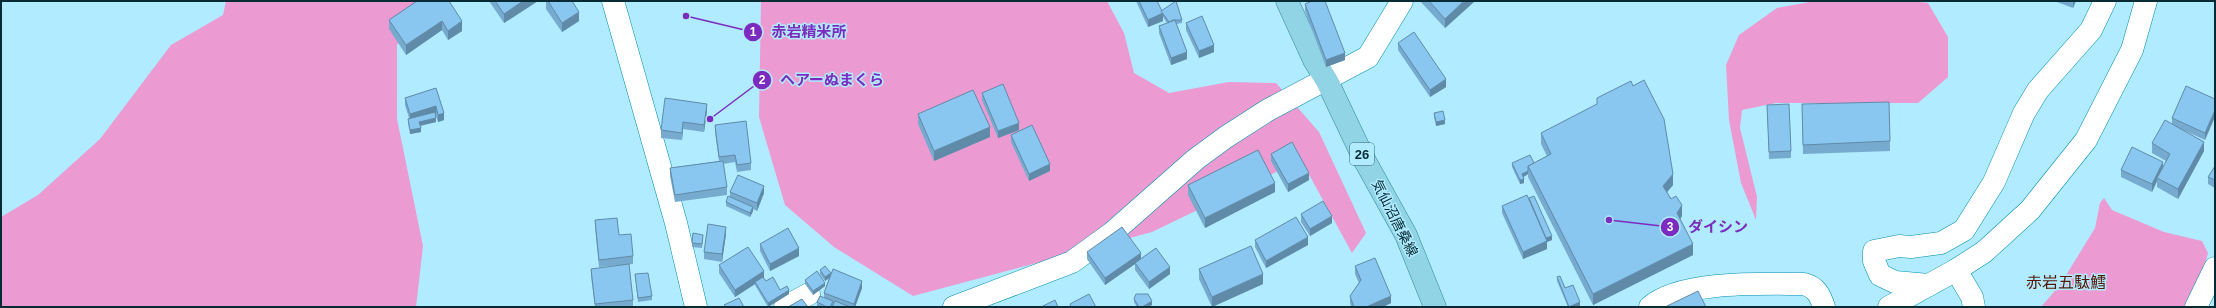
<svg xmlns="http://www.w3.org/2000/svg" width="2216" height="308" viewBox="0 0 2216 308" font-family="Arial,'Noto Sans JP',sans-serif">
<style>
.green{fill:#eb9bd1}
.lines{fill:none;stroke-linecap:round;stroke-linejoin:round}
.minor-casing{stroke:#0090ae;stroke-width:23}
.major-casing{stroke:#31869d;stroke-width:23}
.minor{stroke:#fff;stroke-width:22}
.major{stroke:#91d4e6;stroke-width:22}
.wall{fill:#76aace}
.shaded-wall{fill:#608ba8}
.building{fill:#89c6f0;stroke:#608ba8}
.labels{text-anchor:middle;stroke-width:3;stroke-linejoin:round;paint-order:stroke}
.shield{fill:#b0ebff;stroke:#396571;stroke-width:1}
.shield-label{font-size:13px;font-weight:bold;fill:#062b34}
.street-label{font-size:14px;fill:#062b34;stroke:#b0ebff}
.quarter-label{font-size:16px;fill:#551500;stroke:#b0ebff}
.leader{fill:none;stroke:#7b2cbf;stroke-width:1.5}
.callout-dot{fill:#7b2cbf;stroke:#b0ebff;stroke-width:1.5}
.mark-label{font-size:12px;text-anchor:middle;font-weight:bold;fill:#fff}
.callout-label{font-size:15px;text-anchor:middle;font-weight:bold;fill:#7b2cbf;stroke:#b0ebff;stroke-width:3;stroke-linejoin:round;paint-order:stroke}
</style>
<rect width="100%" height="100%" fill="#b0ebff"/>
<g class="green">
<path d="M226 1H425L397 45V119L423 246 416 307H1V217L38 195 100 139 171 45 223 15Z"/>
<path d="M761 1H1107L1124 33 1134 73 1169 93 1229 82 1276 83 1319 132 1366 233 1352 253 1301 160 1152 232 913 296 834 247 785 205 759 117Z"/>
<path d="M1815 1H1912L1928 3 1948 37V77L1918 103H1776L1742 110 1740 128 1757 197 1756 220 1741 183 1729 120 1726 65 1739 35 1777 8Z"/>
<path d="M2104 198 2112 210 2164 232 2202 241 2208 253 2197 293 2189 307H2041L2060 285 2095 228 2100 203Z"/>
</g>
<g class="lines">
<defs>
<g id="minor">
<path d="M613 1 676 223 696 307"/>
<path d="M1956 270 1972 297 1974 307"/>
<path d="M1929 285 1895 282 1880 275 1874 261V251L1899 246 1911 247 1941 243 1964 230 1994 182 2024 113 2038 90 2091 30 2105 1"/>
<path d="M785 307 809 294"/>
<path d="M954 307 1072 262 1112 233 1196 159 1226 137 1268 110 1368 57 1402 1"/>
<path d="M1650 307C1681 280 1764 284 1804 284 1816 287 1820 295 1824 307"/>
<path d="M1889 307 1956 270 1984 252 2030 210 2086 140 2132 50 2146 1"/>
<path d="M2196 307 2215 268"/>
</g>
<path id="major" d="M1287 1 1314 60 1327 81 1365 161 1406 235 1435 307"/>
</defs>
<use href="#minor" class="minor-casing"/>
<use href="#major" class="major-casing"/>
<use href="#minor" class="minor"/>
<use href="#major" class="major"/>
</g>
<g class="wall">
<path d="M417 1 462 31 448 40 442 30 406 55 389 29V20Z"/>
<path d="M489 1H538L504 23Z"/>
<path d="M546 1H572L579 21 562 32 546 9Z"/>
<path d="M1136 1H1157L1161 11 1182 20V23L1176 24 1187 59 1171 65 1159 33V26L1167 23 1163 17V21L1148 27Z"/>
<path d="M1420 1H1475L1445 28Z"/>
<path d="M2054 1H2076L2073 8Z"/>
<path d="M1305 4 1345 60 1326 67 1305 11Z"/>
<path d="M1186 23 1214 52 1199 58 1186 30Z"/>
<path d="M1398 43 1446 87 1430 97 1398 50Z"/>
<path d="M436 88 444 120 438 122 435 113 436 122 420 126 421 132 410 134 408 123V119L409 118 405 105V98Z"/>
<path d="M982 93 1019 130 998 138 982 100Z"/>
<path d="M2215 99 2205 140 2181 129 2204 151 2178 199 2157 187V181L2152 192 2121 177V170L2163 167 2166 161 2152 153V143L2172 124V118Z"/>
<path d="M1802 104 1890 141V151L1803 154Z"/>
<path d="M1767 105 1791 151V158L1769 159Z"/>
<path d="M707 111 704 132 683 129 682 140 661 138V130Z"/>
<path d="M1434 113 1445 124 1436 126 1434 117Z"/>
<path d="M918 114 990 137 934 161 918 124Z"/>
<path d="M715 125 751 163V170L737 172 735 162 723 164 727 187V195L675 202 670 176V168L719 161 715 132Z"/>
<path d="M1541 133 1673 185 1667 192 1682 216 1680 219 1693 255 1593 305 1528 177V174L1523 177 1524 183 1520 184 1512 167V163H1534L1547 156 1541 144Z"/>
<path d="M1011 135 1050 171 1029 181 1011 142Z"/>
<path d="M1271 154 1309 180 1288 192 1271 161Z"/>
<path d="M2215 166V188L2208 184V177Z"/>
<path d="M1188 185 1275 192 1205 228 1188 195Z"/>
<path d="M730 192 764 193 757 211 753 209V211L750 217 726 206V202L730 197Z"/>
<path d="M1529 199 1552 240 1547 242V249L1523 259 1502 213V206Z"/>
<path d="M1301 214 1332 223 1310 236 1301 222Z"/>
<path d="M595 220 619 235 633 256V264L599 267 595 227Z"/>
<path d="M726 234 722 262 704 259V252Z"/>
<path d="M703 239 702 248 692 247V243Z"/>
<path d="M1255 240 1308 245 1266 268 1255 247Z"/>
<path d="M760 244 799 256 770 271 760 251Z"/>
<path d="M1087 252 1141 259 1170 274 1149 289 1135 270V264L1105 285 1087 259Z"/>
<path d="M719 265 764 278 766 281 780 290 789 294 768 307 755 285V284L735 297 719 273Z"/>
<path d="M1355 266 1391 303 1383 307H1351L1350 303V296L1359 283 1355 274Z"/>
<path d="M591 269 633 300V307H595L591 276Z"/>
<path d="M1199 269 1263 284 1212 307 1199 279Z"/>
<path d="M820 270 831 274 862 288 855 307H818L817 306V302L824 297V293L829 278 825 281 820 274Z"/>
<path d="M635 274 652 296V300L638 302Z"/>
<path d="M1557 277 1565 288 1580 306 1578 307H1568L1557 281Z"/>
<path d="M805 280 825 286 813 295 805 284Z"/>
<path d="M1134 299 1152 305 1148 307H1137L1134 302Z"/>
</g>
<g class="shaded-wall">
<path d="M523 1H538L504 23V14Z"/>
<path d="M1464 1H1475L1445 28V19Z"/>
<path d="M2073 1H2076L2073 8Z"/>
<path d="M579 12V21L562 32V23Z"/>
<path d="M1163 13V21L1148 27V20Z"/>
<path d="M442 21V30L406 55V45Z"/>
<path d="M462 21V31L448 40V31Z"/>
<path d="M1214 45V52L1199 58V51Z"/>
<path d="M1187 52V59L1171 65V58Z"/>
<path d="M1345 53V60L1326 67V60Z"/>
<path d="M1446 79V87L1430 97V90Z"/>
<path d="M707 104V111L704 132V125Z"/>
<path d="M436 106V113L410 121V114Z"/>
<path d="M2215 110V117L2205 140V133Z"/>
<path d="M444 113V120L438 122V115Z"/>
<path d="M436 118V122L419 126V122Z"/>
<path d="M1445 120V124L1436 126V122Z"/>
<path d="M683 122V129L682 140V133Z"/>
<path d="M1019 123V130L998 138V131Z"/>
<path d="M990 127V137L934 161V151Z"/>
<path d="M421 128V132L410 134V130Z"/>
<path d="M2204 142V151L2178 199V189Z"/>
<path d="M2163 162V169L2157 178V181L2152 192V184Z"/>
<path d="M1050 164V171L1029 181V174Z"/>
<path d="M1528 171V174L1522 178V174Z"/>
<path d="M1309 173V180L1288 192V184Z"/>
<path d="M1673 174V185L1663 197V186Z"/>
<path d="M1524 179V183L1520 184V180Z"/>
<path d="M1275 183V192L1205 228V218Z"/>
<path d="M764 186V193L757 211V203Z"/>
<path d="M1682 205V216L1677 224V213Z"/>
<path d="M753 207V211L750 217V213Z"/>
<path d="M1332 216V223L1310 236V229Z"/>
<path d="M726 227V234L722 262V254Z"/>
<path d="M1552 236V240L1547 242V249L1523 259V252L1546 238Z"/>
<path d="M1308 237V245L1266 268V261Z"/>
<path d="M1693 244V255L1593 305V294Z"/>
<path d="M799 248V256L770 271V264Z"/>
<path d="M1141 253V260L1135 263V264L1105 285V278Z"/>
<path d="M1170 267V274L1149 289V282Z"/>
<path d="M764 271V278L756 283 755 282V284L735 297V290Z"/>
<path d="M831 273V277L825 281V277Z"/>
<path d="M1263 274V284L1212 307V297Z"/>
<path d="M862 281V288L855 307H854V304Z"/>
<path d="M825 283V286L813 295V291Z"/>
<path d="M789 290V294L768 307V303Z"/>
<path d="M1391 296V303L1383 307H1366Z"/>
<path d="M1152 301V305L1148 307H1142Z"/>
<path d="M1580 302V306L1578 307H1569Z"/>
</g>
<g class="building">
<path d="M417 1H449L462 21 448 31 442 21 406 45 389 20Z"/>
<path d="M495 1H523L504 14Z"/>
<path d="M548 1H572L579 12 562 23Z"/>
<path d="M1139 1H1157L1163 13 1148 20Z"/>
<path d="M1176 1 1182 20H1173L1169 22 1161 11Z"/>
<path d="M1312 1H1325L1345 53 1326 60 1305 4Z"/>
<path d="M1429 1H1464L1445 19Z"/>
<path d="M1202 16 1214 45 1199 51 1186 23Z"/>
<path d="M1175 20 1187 52 1171 58 1159 26Z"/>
<path d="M1414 32 1446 79 1430 90 1398 43Z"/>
<path d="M1644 80 1664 119 1673 174 1663 186 1671 199 1676 196 1682 205 1677 213 1693 244 1593 294 1528 166 1551 154 1541 133 1597 104V98L1631 81 1633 86Z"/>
<path d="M1003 84 1019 123 998 131 982 93Z"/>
<path d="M2186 86 2215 99V110L2205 133 2172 118Z"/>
<path d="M436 88 444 113 438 115 436 106 410 114 405 98Z"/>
<path d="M973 90 990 127 934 151 918 114Z"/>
<path d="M665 98 707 104 704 125 683 122 682 133 661 130Z"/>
<path d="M1889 102 1890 141 1803 145 1802 104Z"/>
<path d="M1789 104 1791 151 1769 152 1767 105Z"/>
<path d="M1443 111 1445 120 1436 122 1434 113Z"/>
<path d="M435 112 436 118 419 122 421 128 410 130 408 119Z"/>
<path d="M2165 120 2204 142 2178 189 2157 178 2170 154 2152 143Z"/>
<path d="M746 121 751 163 737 165 735 155 719 157 715 125Z"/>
<path d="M1032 125 1050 164 1029 174 1011 135Z"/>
<path d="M1292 142 1309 173 1288 184 1271 154Z"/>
<path d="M2132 147 2163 162 2152 184 2121 170Z"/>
<path d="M1258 150 1275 183 1205 218 1188 185Z"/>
<path d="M1530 155 1534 163 1528 166V171L1522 174 1524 179 1520 180 1512 163Z"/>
<path d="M723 161 727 187 675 195 670 168Z"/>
<path d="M2215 166V180L2208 177Z"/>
<path d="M738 175 764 186 757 203 730 192Z"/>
<path d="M1527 195 1547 241 1523 252 1502 206Z"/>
<path d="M728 196 753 207 750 213 726 202Z"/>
<path d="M1534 196 1552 236 1546 238 1529 198Z"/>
<path d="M1323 201 1332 216 1310 229 1301 214Z"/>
<path d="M1296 217 1308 237 1266 261 1255 240Z"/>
<path d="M617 218 619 235 631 234 633 256 599 260 595 220Z"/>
<path d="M708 224 726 227 722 254 704 252Z"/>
<path d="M1122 227 1141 253 1105 278 1087 252Z"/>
<path d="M788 228 799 248 770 264 760 244Z"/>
<path d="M693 233 703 235 702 244 692 243Z"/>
<path d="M1251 246 1263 274 1212 297 1199 269Z"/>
<path d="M748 247 764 271 735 290 719 265Z"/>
<path d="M1156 248 1170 267 1149 282 1135 263Z"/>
<path d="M1375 258 1391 296 1366 307H1354L1350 296 1361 280 1355 266Z"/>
<path d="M629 264 633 300 595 304 591 269Z"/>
<path d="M825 266 831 273 825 277 820 270Z"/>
<path d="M833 269 862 281 854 304 824 293Z"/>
<path d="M817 271 825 283 813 291 805 280Z"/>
<path d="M648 273 652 296 638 298 635 274Z"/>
<path d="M1560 276 1565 288 1573 285 1580 302 1569 307 1557 277Z"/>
<path d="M763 277 766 281 773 277 780 290 787 286 789 290 768 303 755 282Z"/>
<path d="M1698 291 1706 307H1665Z"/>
<path d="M1089 294 1096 307H1071L1070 304Z"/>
<path d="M1136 294H1148L1152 301 1142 307H1139L1134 299Z"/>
<path d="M820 296 833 301 830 307H827L817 302Z"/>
<path d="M739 298 744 307H726L724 305Z"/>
<path d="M802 299 808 307H788Z"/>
<path d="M1055 300 1058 307H1041Z"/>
<path d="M835 301 850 307H832Z"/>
</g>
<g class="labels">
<rect class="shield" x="1350" y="143" width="24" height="22" rx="3"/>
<g class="shield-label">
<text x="1362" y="159">26</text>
</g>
<g class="street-label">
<text transform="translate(1395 218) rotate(63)" y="5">気仙沼唐桑線</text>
</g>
<g class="quarter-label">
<text x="2066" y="288">赤岩五駄鱈</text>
</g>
</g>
<path class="leader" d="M686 16L753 32M710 119L762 80M1609 220L1670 227"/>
<g class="callout-dot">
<circle cx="686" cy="16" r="4"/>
<circle cx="710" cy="119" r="4"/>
<circle cx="1609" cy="220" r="4"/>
<circle cx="753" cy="32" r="10"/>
<circle cx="762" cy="80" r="10"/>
<circle cx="1670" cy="227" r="10"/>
</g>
<g class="mark-label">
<text x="753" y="36">1</text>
<text x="762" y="84">2</text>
<text x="1670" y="231">3</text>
</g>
<g class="callout-label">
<text x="809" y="37">赤岩精米所</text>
<text x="832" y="85">ヘアーぬまくら</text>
<text x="1718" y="232">ダイシン</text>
</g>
<rect width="2216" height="308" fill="none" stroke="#062b34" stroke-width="4"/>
</svg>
